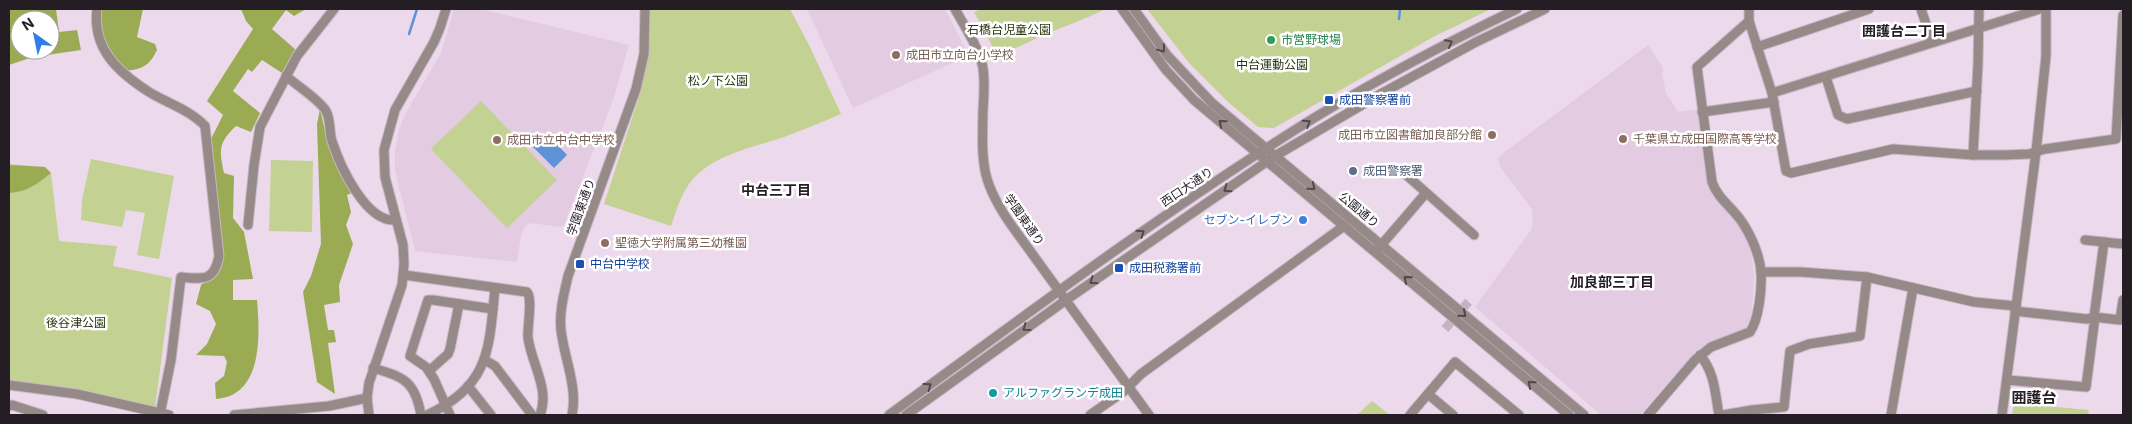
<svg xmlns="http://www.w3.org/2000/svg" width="2132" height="424" viewBox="0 0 2132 424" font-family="Inter,'Noto Sans JP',sans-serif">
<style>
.built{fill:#e3cbe2}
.green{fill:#c3d192}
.forest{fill:#9bab53;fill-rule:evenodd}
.water{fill:#5f92d6}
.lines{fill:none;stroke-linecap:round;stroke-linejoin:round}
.stream{stroke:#5f92d6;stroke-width:2.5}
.minor-tunnel{stroke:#c4b3c3;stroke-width:9;stroke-dasharray:9 4.5;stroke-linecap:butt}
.minor-casing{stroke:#c8b7c7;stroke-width:11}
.minor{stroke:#958a87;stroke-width:9}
.oneway{stroke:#51494c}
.leisure-dot{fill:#2e9e5b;stroke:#fff;stroke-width:2}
.education-dot{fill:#8d6e63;stroke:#fff;stroke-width:2}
.transit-dot{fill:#1a4fb4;stroke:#fff;stroke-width:2}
.service-dot{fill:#5c6f8a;stroke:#fff;stroke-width:2}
.shop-dot{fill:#3f7fe0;stroke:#fff;stroke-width:2}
.culture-dot{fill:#0f9aa8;stroke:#fff;stroke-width:2}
.labels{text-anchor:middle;stroke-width:5;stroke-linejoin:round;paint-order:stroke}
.park-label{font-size:12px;fill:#2f3610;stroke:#fff}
.leisure-label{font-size:12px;fill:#27864d;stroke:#fff;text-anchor:start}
.education-label{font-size:12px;fill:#785e54;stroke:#fff;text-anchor:start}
.transit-label{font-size:12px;fill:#164399;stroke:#fff;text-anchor:start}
.service-label{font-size:12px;fill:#4e5e75;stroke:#fff;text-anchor:start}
.street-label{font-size:12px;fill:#241d24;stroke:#fff}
.shop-label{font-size:12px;fill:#366cbe;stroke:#fff;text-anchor:end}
.culture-label{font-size:12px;fill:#0d838f;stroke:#fff;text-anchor:start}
.neighbourhood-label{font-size:14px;font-weight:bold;fill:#241d24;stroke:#fff}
.quarter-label{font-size:15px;font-weight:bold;fill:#241d24;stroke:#fff}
</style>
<rect width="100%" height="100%" fill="#ecd9eb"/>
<g class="built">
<path d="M454 9H481L629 45 612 103 564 225 560 227 531 223 525 226 521 235 517 262 415 251 395 171V151L399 129 407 111 441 53Z"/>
<path d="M807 9H945L967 52 961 59 853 108Z"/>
<path d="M1648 45 1663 68 1662 74 1666 93 1678 112 1699 109 1713 194 1746 236 1752 258 1754 277 1752 309 1750 320 1745 329 1717 339 1697 350 1640 415H1601L1475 307 1531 230 1533 224 1532 209 1500 167 1498 159 1502 154Z"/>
</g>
<g class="green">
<path d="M649 9H790L810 47 841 114C822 122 803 130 784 137 752 148 710 155 689 184 680 197 676 212 671 226L604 204 638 100 649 53Z"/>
<path d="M982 9H1106C1085 19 1065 26 1044 35 1028 42 1014 50 997 55L974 12Z"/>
<path d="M1147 9H1491L1435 36 1274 128 1258 127 1228 102 1189 63Z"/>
<path d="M481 101 557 180 507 228 431 149Z"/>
<path d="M91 159 174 176 159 259 137 255 145 213 126 210 122 227 81 220 82 200Z"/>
<path d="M271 160 313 161 312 232 269 231Z"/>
<path d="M9 164 45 167 51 173 59 241 117 246 113 266 172 278 155 408 9 380Z"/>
<path d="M1372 401 1390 415H1357Z"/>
<path d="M2014 403 2089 410 2088 415H2012Z"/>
</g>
<g class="forest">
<path d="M9 9H56L59 32 77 30 81 50 33 57 9 65ZM20 20H50V50H20Z"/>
<path d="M102 9H143L137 37 155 44 157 50C149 66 143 69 125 71 112 54 96 32 102 9Z"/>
<path d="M241 9H306L294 16 286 10 272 29 296 50 282 73 262 60 252 72 248 69 233 91 260 113 251 132 236 126C218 143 219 150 224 173L234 176 233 218 244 232 253 279 233 280V300H257C260 335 263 396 216 399L215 383 224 376 227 362 224 356 196 355 207 344 216 324 210 311 196 304 201 285 217 273 223 258 210 141 223 115 207 101 253 29 246 21Z"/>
<path d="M320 109 329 148 352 193 347 195 351 212 346 225 353 244 339 285 340 302 324 305 328 330H334L336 342 328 343 335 394 317 382 303 292 311 276 321 244 317 124Z"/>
<path d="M9 165 45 167 51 173C37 184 27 192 9 193Z"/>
</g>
<path class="water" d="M547 134 567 155 554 168 533 147Z"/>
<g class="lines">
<g class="stream">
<path d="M1399 19 1400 9"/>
<path d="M409 34 417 9"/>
</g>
<path class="minor-tunnel" d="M1445 329 1470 300"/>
<defs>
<g id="minor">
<path d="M97 9C92 49 118 72 149 92 167 103 190 110 205 126L219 256C214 282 203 279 181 277L171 360 160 414"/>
<path d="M955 9C965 27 979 48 983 68 985 82 984 96 983 110 982 163 980 181 1012 226L1149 415"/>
<path d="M1122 9 1166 70 1194 100 1569 415"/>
<path d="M1134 9 1167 55 1212 103 1584 415"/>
<path d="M1749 9V21L1772 93 1786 171 1791 173 1893 149 1973 155H2005L2029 154 2045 149 2116 139 2123 15"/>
<path d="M1921 9 1932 42"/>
<path d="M1757 47 1869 9"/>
<path d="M286 76C296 85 320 100 326 111 331 120 329 132 332 141 340 166 366 223 396 220"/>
<path d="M1826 77 1838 115 1847 119 1977 91"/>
<path d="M1772 93 2040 9"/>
<path d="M1702 112 1774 102"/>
<path d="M1973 155 1978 64 1979 9"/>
<path d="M1404 173 1474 235"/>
<path d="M248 225 254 165 260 127 297 56 334 9"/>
<path d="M2085 240 2123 244"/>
<path d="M2104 242 2094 317 2120 320 2123 300"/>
<path d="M1377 250 1426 193"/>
<path d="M1761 272H1801L1867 277 1974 302 2016 306"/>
<path d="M404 275 527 292C533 299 527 327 528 338 532 365 550 389 540 415"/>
<path d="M2015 311 2087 319 2094 317"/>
<path d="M1700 355C1715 373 1715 393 1719 415"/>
<path d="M485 360 495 366 532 415"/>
<path d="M373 368C404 377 415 381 421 415"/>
<path d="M429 371 448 354 450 349 459 304"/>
<path d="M2007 380 2086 387 2095 317"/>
<path d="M9 385 77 394 169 415"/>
<path d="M468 386 491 415"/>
<path d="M1428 394 1453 415"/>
<path d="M9 406 12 405 43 415"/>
<path d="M234 415 329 406 367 398"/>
<path d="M369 415 367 398 369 383 402 285 404 264 403 245 385 177 384 150 395 110 434 42 440 28 446 9"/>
<path d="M427 415C490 386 489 349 495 288"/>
<path d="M450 415 434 379 426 367 410 356 427 303 428 300H433L493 309"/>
<path d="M572 415C578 387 564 358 561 330 559 312 564 294 568 276L636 89 644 54 645 9"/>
<path d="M889 415C1028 313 1167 209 1314 118 1380 78 1448 42 1517 9"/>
<path d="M906 415 1066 300 1275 156 1384 92 1476 42 1545 9"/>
<path d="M1090 415 1123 392 1141 374 1344 226"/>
<path d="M1410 415 1455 362 1519 415"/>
<path d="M1648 415 1695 360 1711 347 1750 332C1759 319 1762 289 1761 272 1760 256 1751 235 1742 222 1732 207 1718 199 1712 182L1697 67 1749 21"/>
<path d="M1723 415 1752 410 1784 407 1790 351 1809 344 1860 336 1867 277"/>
<path d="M1891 415 1913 288"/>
<path d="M2002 415 2036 152 2046 56V9"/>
</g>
</defs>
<use href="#minor" class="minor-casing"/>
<use href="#minor" class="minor"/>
</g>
<defs><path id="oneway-chevron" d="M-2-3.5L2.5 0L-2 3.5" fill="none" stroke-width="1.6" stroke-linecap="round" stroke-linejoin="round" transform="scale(1.25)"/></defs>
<g class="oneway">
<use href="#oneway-chevron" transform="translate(1449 43) rotate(-28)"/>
<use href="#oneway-chevron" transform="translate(1162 49) rotate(53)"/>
<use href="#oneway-chevron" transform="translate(1222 123) rotate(-140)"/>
<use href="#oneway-chevron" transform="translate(1307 123) rotate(-33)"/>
<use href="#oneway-chevron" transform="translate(1312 187) rotate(40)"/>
<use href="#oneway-chevron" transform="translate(1227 189) rotate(145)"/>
<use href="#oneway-chevron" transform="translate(1141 233) rotate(-35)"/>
<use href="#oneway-chevron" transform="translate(1407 279) rotate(-140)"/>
<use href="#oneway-chevron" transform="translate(1093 281) rotate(145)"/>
<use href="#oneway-chevron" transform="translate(1463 314) rotate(40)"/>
<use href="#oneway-chevron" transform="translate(1026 328) rotate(144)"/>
<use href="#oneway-chevron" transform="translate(1531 384) rotate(-140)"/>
<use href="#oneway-chevron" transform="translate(928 386) rotate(-36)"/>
</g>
<circle class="leisure-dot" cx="1271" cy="40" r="5"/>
<g class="education-dot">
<circle cx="896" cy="55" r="5"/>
<circle cx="1492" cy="135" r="5"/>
<circle cx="1623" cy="139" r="5"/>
<circle cx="497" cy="140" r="5"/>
<circle cx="605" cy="243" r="5"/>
</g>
<g class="transit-dot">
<rect x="1324" y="95" width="10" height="10" rx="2.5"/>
<rect x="575" y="259" width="10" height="10" rx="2.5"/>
<rect x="1114" y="263" width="10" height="10" rx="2.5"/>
</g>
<circle class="service-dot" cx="1353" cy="171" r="5"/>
<circle class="shop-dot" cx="1303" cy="220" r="5"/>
<circle class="culture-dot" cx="993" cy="393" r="5"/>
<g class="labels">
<g class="park-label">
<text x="1009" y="34">石橋台児童公園</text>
<text x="1272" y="69">中台運動公園</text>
<text x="718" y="85">松ノ下公園</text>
<text x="76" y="327">後谷津公園</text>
</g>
<g class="leisure-label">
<text x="1281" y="44">市営野球場</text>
</g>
<g class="education-label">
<text x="906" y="59">成田市立向台小学校</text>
<text x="1482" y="139" text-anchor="end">成田市立図書館加良部分館</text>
<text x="1633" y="143">千葉県立成田国際高等学校</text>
<text x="507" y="144">成田市立中台中学校</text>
<text x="615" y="247">聖徳大学附属第三幼稚園</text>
</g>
<g class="transit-label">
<text x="1339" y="104">成田警察署前</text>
<text x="590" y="268">中台中学校</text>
<text x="1129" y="272">成田税務署前</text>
</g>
<g class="service-label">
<text x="1363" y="175">成田警察署</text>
</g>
<g class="street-label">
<text transform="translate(1187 187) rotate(-34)" y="4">西口大通り</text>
<text transform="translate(581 207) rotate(-70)" y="4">学園東通り</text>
<text transform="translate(1359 210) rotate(40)" y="4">公園通り</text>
<text transform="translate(1024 220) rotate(55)" y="4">学園東通り</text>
</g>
<g class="shop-label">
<text x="1293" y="224">セブン-イレブン</text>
</g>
<g class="culture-label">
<text x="1003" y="397">アルファグランデ成田</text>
</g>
<g class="neighbourhood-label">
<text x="1904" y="36">囲護台二丁目</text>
<text x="776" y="195">中台三丁目</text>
<text x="1612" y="287">加良部三丁目</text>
</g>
<g class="quarter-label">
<text x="2034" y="403">囲護台</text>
</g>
</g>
<rect width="2132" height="424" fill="none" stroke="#241d24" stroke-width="20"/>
<g transform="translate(35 35) rotate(327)"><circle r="24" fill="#ffffff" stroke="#a7a5a7"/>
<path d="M0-4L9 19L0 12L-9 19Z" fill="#2e7de9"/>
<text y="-8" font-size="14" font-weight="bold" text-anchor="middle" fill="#241d24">N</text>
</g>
</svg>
